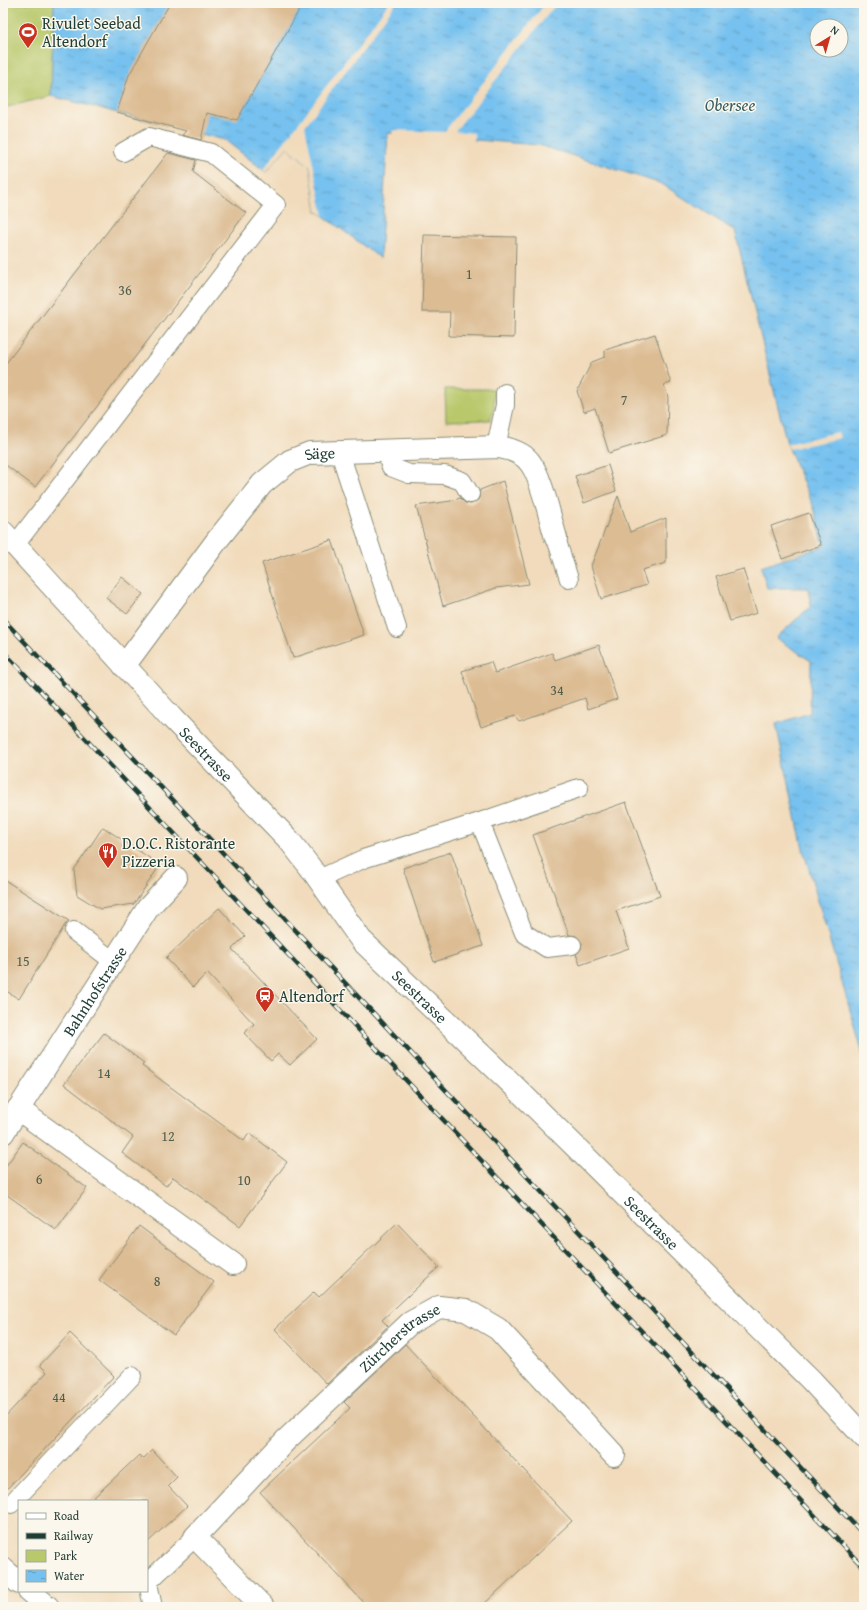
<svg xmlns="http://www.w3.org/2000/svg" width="867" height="1610" viewBox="0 0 867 1610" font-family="'Gentium Book Plus',serif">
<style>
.green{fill:#b8c86b;stroke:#6c8250}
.water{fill:url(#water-ripples);stroke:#4a7f92;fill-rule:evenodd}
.pier{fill:#f1dbbc}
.building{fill:#dcbc93}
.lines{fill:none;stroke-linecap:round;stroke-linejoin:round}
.service-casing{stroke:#888c78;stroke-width:20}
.minor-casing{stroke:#888c78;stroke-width:24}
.primary-casing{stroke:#888c78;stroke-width:24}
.service{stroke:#fff;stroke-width:18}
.minor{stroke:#fff;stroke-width:22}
.primary{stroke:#fff;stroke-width:22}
.rail-casing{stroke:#1f3d34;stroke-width:4.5}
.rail{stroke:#fbf7ec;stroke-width:3;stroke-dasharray:9;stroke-linecap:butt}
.labels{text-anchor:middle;stroke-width:3;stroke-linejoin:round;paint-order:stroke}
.number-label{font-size:14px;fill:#4e5d4c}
.poi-label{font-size:16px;fill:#1f3d34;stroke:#fbf7ec;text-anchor:start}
.street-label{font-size:16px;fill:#1f3d34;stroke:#fbf7ec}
.water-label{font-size:17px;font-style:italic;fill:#355e63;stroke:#fbf7ec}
</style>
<defs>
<pattern id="water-ripples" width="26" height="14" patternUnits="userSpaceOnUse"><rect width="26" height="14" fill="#76c1ef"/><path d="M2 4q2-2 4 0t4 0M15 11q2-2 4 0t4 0" fill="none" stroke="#609ec2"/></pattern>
</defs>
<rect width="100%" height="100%" fill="#fbf7ec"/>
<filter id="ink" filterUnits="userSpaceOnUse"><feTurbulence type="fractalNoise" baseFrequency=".025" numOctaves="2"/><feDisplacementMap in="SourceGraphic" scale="8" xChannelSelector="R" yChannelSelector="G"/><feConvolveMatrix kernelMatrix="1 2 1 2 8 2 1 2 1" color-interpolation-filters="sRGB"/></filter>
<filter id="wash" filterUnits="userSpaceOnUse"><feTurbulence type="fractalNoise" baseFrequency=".012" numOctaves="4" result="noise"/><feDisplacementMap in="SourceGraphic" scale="16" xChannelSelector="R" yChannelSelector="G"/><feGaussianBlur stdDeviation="0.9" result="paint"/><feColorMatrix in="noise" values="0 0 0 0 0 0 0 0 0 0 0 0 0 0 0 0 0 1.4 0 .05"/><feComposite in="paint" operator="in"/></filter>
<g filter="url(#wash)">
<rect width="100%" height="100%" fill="#f1dbbc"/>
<g class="green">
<path d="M3 3H54L51 96 3 108Z"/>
<path d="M445 389H494V411L490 420 446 421Z"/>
</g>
<path class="water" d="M54 3H864V1058L803 849 776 724 810 713 811 661 776 638 811 606 809 588H767L761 567 824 546 814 508 787 444 735 231 662 184 539 145 388 133 380 258 317 211 310 166 287 147 266 172 225 140 51 96ZM817 26H841V50H817Z"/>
<g class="pier">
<path d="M389 3H396L305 126 324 216 317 211 310 166 287 147 266 172 263 170Z"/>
<path d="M546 3H557L455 131 474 133V141L392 135 393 130 444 132Z"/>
<path d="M838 432 840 438 789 449 787 444Z"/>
</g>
<g id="blocks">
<g class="building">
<path d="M170 3H303L237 120 207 113 201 140 182 135 186 131 117 112 129 75Z"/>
<path d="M168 153 196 160 193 172 246 213 35 487 3 463V367Z"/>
<path d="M424 235 516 237 514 338 449 336 450 312H422Z"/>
<path d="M655 334 671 383 664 385 668 397 667 435 609 453 595 408 584 412 577 391 592 362 605 357V350Z"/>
<path d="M608 465 616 491 584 503 575 476Z"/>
<path d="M503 481 529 584 496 588 443 606 416 506 451 501 460 498 465 503 471 504 479 499 480 490Z"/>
<path d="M618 496 630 532 666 518V563L642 570 647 585 601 599 591 566Z"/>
<path d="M809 513 821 545 782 559 771 526Z"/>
<path d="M332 540 364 635 293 658 262 563Z"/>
<path d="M743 569 757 613 730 621 716 577Z"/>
<path d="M122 577 143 594 127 614 106 598Z"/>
<path d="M599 645 617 699 588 709 585 698 519 721 515 716 481 727 462 671 491 662 495 673 552 653 555 660Z"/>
<path d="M626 802 660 896 616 911 629 948 580 965 576 954 581 949 582 943 576 936 569 935 533 835Z"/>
<path d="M103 827 160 865 134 904 100 909 77 895 74 870Z"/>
<path d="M451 852 483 946 434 962 403 868Z"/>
<path d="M3 879 69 921 65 925 19 999 3 989Z"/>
<path d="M219 908 245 936 232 949 317 1039 290 1065 278 1054 271 1061 244 1033 254 1024 207 973 193 987 166 958Z"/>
<path d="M104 1033 144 1063 142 1066 244 1141 249 1133 287 1162 240 1226 173 1177 166 1186 122 1153 133 1137 64 1084Z"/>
<path d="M23 1142 87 1188 56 1230 3 1192V1170Z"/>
<path d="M397 1223 439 1267 382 1320 388 1326 327 1384 275 1329 314 1292 319 1297Z"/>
<path d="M139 1226 214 1282 174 1335 99 1280Z"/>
<path d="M70 1333 114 1376 3 1493V1419L47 1372 40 1365Z"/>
<path d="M405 1344 572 1521 481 1607H368L260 1492 350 1408 344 1402Z"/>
<path d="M152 1450 177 1477 168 1486 187 1506 147 1543V1501H90L139 1455 143 1459Z"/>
</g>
</g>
</g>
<g filter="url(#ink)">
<use href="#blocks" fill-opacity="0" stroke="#888c78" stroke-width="1"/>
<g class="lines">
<defs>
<g id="service">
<path d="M496 447 505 405V393"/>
<path d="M385 451 391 467 409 474 445 475 462 481 470 494"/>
<path d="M340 453 397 628"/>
<path d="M556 538 569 579"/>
<path d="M15 545 276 205 211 153 149 137 123 152"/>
<path d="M480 822 579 788"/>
<path d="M319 879 363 859 480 822 524 933 547 948 572 945"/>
<path d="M74 931 113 961"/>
<path d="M11 1504 132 1376"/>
<path d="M147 1583 195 1537"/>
<path d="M148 1583 153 1607"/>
</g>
<g id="minor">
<path id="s1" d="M3 532 172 718 289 840 310 867 361 940 512 1084 811 1380 864 1437"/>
<path id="s2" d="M124 666 218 539 262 484 290 461 310 453 499 447C510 449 525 454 531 464 542 479 550 519 556 538"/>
<path d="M18 1109 233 1264"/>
<path id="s3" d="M3 1133 148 908 176 878"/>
<path id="s4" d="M263 1607 195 1537 286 1440 410 1323 439 1307 466 1310 498 1329 614 1455"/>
</g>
<g id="primary">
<path d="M3 1569 19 1583"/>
<path d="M29 1591 48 1607"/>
</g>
</defs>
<use href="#service" class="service-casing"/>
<use href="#minor" class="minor-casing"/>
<use href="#primary" class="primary-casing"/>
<use href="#service" class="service"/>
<use href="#minor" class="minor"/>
<use href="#primary" class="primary"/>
<defs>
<g id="rail">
<path d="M3 619 864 1535"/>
<path d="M3 651 864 1568"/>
</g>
</defs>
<use href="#rail" class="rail-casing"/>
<use href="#rail" class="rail"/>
</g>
</g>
<defs>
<symbol id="stadium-pin" viewBox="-11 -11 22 30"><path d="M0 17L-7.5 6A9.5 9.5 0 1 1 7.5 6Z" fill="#c8321e" stroke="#fbf7ec"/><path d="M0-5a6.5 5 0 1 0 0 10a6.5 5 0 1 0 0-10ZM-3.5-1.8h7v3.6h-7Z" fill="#fff"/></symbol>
<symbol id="restaurant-pin" viewBox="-11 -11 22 30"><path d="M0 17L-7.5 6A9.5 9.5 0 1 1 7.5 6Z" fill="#c8321e" stroke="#fbf7ec"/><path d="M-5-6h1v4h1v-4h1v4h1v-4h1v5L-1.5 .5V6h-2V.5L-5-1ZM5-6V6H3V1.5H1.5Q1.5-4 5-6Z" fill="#fff"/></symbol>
<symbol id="station-pin" viewBox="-11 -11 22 30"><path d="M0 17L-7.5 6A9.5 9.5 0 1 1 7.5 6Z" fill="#c8321e" stroke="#fbf7ec"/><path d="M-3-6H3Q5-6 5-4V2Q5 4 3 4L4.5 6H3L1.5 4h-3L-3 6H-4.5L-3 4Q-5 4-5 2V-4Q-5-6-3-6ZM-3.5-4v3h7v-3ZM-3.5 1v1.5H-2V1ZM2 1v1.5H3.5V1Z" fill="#fff"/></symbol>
</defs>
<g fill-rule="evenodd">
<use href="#stadium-pin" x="17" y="21" width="22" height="30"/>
<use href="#restaurant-pin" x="97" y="841" width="22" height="30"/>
<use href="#station-pin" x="254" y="985" width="22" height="30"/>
</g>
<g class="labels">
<g class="number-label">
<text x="469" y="279">1</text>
<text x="125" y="295">36</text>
<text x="624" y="405">7</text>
<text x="557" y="695">34</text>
<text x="23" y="966">15</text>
<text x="104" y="1078">14</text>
<text x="168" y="1141">12</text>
<text x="39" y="1184">6</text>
<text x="244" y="1185">10</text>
<text x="157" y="1286">8</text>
<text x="59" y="1402">44</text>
</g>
<g class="poi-label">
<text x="42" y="29">Rivulet Seebad<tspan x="42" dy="18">Altendorf</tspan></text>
<text x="122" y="849">D.O.C. Ristorante<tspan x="122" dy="18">Pizzeria</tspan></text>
<text x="279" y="1002">Altendorf</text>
</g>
<g class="street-label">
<text dy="6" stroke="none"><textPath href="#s2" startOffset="296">Säge</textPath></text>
<text dy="6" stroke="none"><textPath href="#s1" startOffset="301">Seestrasse</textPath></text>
<text dy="6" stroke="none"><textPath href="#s3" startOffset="169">Bahnhofstrasse</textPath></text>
<text dy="6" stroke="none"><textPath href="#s1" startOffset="625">Seestrasse</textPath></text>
<text dy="6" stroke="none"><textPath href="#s1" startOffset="949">Seestrasse</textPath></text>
<text dy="6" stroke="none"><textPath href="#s4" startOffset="384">Zürcherstrasse</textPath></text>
</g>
<g class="water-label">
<text x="730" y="111">Obersee</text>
</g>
</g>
<rect width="867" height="1610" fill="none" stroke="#fbf7ec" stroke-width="16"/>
<rect x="18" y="1500" width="130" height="92" fill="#fbf7ec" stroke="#a3ada2"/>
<rect x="26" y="1513" width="20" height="6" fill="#ffffff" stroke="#a3ada2"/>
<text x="54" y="1520" font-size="12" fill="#1f3d34">Road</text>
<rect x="26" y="1533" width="20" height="6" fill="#1f3d34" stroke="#a3ada2"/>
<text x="54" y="1540" font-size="12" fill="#1f3d34">Railway</text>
<rect x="26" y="1550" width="20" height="12" fill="#b8c86b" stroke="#a3ada2"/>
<text x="54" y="1560" font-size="12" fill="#1f3d34">Park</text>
<rect x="26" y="1570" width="20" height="12" fill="url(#water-ripples)" stroke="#a3ada2"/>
<text x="54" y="1580" font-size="12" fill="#1f3d34">Water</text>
<g transform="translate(829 38) rotate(37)"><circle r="19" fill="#fbf7ec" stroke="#a3ada2"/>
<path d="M0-3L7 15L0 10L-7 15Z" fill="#c8321e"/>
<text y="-6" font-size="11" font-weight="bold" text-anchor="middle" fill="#1f3d34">N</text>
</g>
</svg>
